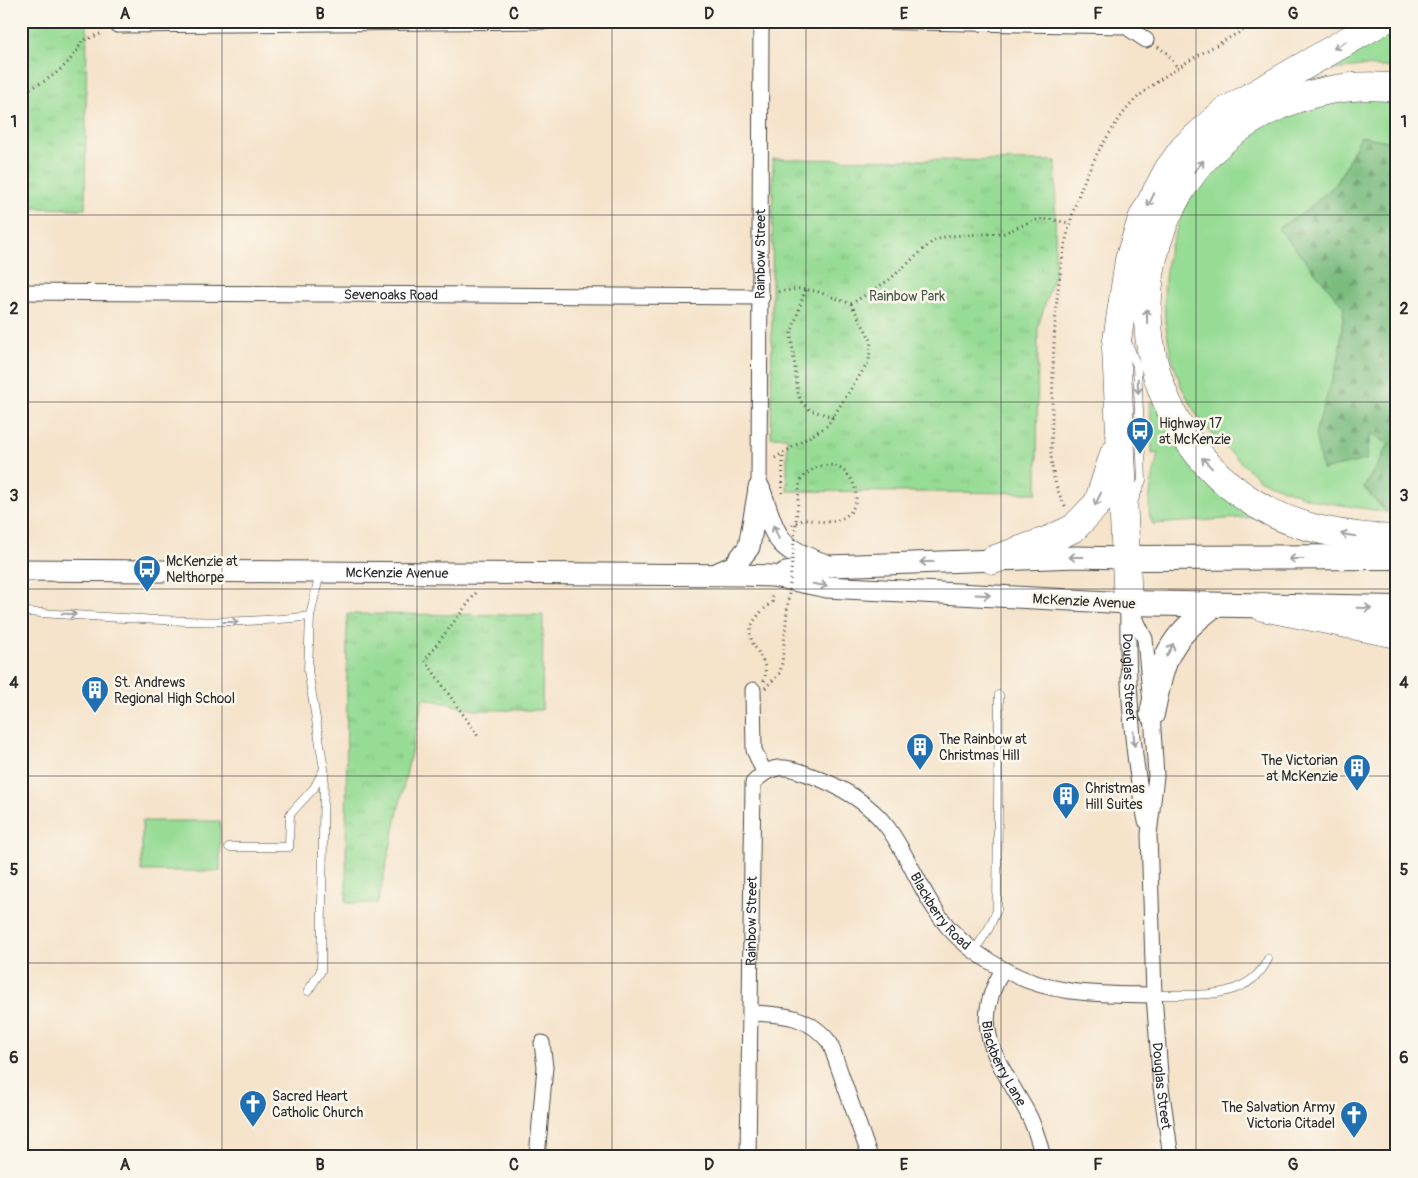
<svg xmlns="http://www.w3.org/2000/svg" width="1418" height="1178" viewBox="0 0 1418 1178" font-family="Pangolin,sans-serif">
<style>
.green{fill:#97dc95;stroke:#618460}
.forest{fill:url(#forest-firs);stroke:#527454}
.park{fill:url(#park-tufts);stroke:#618460}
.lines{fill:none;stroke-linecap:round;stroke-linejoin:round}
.lane-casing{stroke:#494743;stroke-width:9}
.street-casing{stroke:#494743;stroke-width:17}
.secondary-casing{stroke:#494743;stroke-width:23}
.primary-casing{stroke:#494743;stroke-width:26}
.highway-casing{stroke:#494743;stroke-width:29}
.path{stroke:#494743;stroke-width:3;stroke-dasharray:1 4;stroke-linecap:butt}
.lane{stroke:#fff;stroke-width:8}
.street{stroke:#fff;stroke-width:15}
.secondary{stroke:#fff;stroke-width:21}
.primary{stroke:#fff;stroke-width:24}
.highway{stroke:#fff;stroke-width:28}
.path-bridge{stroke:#494743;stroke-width:3;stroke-dasharray:1 4;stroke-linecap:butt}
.oneway{stroke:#a0a0a0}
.grid{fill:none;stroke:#2b2b2b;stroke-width:1;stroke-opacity:0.55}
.labels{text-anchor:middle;stroke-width:5;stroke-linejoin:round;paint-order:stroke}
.street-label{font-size:14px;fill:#2b2b2b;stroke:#fbf7ec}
.park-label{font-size:14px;fill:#465746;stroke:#fbf7ec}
.poi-label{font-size:14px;fill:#2b2b2b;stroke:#fbf7ec;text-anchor:start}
.neatline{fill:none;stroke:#2b2b2b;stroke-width:2}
.grid-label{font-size:16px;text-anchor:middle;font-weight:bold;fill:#2b2b2b}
</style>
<defs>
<pattern id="forest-firs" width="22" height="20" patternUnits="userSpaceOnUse" patternTransform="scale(1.25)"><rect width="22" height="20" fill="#79bc7e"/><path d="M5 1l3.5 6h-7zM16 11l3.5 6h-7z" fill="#639967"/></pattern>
<pattern id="park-tufts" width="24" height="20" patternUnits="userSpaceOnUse" patternTransform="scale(1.25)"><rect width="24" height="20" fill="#97dc95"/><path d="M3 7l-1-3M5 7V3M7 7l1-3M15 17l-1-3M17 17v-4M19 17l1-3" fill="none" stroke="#82bd81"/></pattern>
</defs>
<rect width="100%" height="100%" fill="#fbf7ec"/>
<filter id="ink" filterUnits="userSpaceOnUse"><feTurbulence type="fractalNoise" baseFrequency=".02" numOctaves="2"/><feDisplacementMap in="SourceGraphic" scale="10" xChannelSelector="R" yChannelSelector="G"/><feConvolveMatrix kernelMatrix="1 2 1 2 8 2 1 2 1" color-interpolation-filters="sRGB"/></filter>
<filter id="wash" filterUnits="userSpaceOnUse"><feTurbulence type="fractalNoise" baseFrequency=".0096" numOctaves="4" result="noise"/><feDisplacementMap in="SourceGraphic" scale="20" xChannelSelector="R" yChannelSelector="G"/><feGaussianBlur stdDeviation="1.12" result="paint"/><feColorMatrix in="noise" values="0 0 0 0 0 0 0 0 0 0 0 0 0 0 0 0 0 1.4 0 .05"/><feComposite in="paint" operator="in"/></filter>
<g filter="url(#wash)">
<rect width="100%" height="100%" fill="#f5e3ca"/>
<g class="green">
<path d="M1394 21H1397V68L1361 66 1329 71 1278 88Z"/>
<path d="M1342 94 1397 100V143L1361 136 1337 183 1305 212 1278 228 1344 306 1339 358 1330 389 1322 470 1365 460 1371 433 1389 444 1364 487 1386 512 1316 501 1260 480 1217 440 1196 414 1181 386 1171 355 1165 322 1164 287 1168 254 1188 198 1246 133Z"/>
<path d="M1150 402H1155L1255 517 1153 524C1143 510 1155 471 1158 453L1152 454Z"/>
<rect x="142" y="821" width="78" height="50"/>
</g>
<path class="forest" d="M1361 136 1397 143V511L1386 512 1364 488 1389 444 1371 433 1366 460 1322 470 1315 433 1339 358 1344 307 1278 228 1305 212 1337 183Z"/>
<g class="park">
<path d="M21 21H87L85 209 21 208Z"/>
<path d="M773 159 1056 161 1055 272 1038 327 1037 493 787 491V437H771Z"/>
<path d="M347 614 543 615 542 710H474L423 698 378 903H346Z"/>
</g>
</g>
<g filter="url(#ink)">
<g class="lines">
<defs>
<g id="lane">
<path d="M1126 339 1137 366 1142 480 1133 503"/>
<path d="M21 609 24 612C119 617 215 628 310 616"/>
<path d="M229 847H289L290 814 314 788 324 769 308 670 310 616 320 573"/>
<path d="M975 950 989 928 997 910 999 695"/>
<path d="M308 991 321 971 324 771"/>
<path d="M1154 995C1194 994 1248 1002 1268 959"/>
</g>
<g id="street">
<path d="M861 21 1125 26 1146 40"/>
<path d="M117 25 548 21"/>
<path id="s1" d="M21 292 762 297"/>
<path id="s2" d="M759 488 761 21"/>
<path id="s3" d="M1128 603 1145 639 1152 714 1156 776 1149 834 1154 995 1161 1087 1171 1157"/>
<path id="s4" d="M1128 607C1127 678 1131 752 1146 821"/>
<path d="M753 690 754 750 764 772"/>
<path id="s5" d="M1003 970C968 1027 998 1060 1026 1110 1034 1124 1039 1141 1043 1157"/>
<path d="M752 1013C784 1014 809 1016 830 1043L870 1157"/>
<path d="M537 1157 545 1067 542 1043"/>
<path id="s6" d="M748 1157 753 783C771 764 784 765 807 774 838 785 868 801 888 828 911 860 923 898 949 928 963 944 984 959 1003 969 1050 996 1102 994 1154 995"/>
</g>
<g id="secondary">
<path d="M759 488C777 538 773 547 826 565"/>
<path id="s7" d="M21 570 743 575 773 576 827 587 1128 603"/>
<path d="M785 573 829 566 1077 557 1125 558"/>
<path d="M716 574 734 566 749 547 759 489"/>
</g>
<g id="primary">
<path d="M1125 558 1397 557"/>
<path d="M1128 603 1397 608"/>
<path d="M1152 714C1164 656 1166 642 1214 605"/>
</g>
<g id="highway">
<path d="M1397 88C1351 82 1304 92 1264 113 1111 194 1110 412 1254 503 1297 530 1348 537 1397 539"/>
<path d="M993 560 1049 540 1074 528 1098 503 1114 454"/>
<path d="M1128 603 1116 347 1129 260 1142 219 1168 170 1184 148 1224 112 1382 21"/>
<path d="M1263 607 1397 634"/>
</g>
</defs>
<use href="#lane" class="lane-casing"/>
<use href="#street" class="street-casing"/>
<use href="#secondary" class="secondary-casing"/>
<use href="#primary" class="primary-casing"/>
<use href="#highway" class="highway-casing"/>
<g class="path">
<path d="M1158 47 1167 53 1178 68"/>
<path d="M21 92C46 83 71 66 82 41L103 33"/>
<path d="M805 290 791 334 798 394 802 403 810 410 834 417"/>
<path d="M851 304 889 280 933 241 947 236 1004 233 1035 220 1049 219 1069 223"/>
<path d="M775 458 827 426 869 361 871 340 851 304 816 291 799 289 777 292"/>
<path d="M782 493 783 454"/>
<path d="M1065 506C1056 489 1052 475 1051 455 1055 350 1047 234 1104 142 1114 126 1124 110 1138 97 1174 66 1219 44 1260 21"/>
<path d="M792 525 805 519 815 521"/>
<path d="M476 593 425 660 478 736"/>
<path d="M764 681C774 648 723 642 772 602V595"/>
</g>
<use href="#lane" class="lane"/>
<use href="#street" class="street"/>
<use href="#secondary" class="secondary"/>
<use href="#primary" class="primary"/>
<use href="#highway" class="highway"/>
<path class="path-bridge" d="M765 688 780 673 782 663 800 481C839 434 881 505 838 520 831 523 822 521 815 521"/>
</g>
<defs><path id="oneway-shaft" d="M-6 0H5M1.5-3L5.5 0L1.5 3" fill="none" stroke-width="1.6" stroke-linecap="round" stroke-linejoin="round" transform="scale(1.25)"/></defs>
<g class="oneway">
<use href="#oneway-shaft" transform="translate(1340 45) rotate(150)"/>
<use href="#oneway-shaft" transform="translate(1199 166) rotate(-51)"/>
<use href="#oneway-shaft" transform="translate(1151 200) rotate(116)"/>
<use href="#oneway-shaft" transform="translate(1147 316) rotate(-91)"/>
<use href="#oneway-shaft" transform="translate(1138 386) rotate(88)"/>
<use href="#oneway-shaft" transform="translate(1207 463) rotate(-134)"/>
<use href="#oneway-shaft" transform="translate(1098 499) rotate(115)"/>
<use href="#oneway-shaft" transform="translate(776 532) rotate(-112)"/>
<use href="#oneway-shaft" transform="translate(1348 535) rotate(-171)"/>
<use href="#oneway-shaft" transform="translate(1076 557) rotate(180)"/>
<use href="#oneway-shaft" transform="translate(1296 559) rotate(-180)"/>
<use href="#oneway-shaft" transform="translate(927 562) rotate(178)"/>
<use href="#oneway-shaft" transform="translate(820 585) rotate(10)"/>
<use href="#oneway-shaft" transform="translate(983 595) rotate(3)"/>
<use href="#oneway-shaft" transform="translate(1364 608) rotate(1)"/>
<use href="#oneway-shaft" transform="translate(69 614) rotate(3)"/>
<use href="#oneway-shaft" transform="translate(231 622)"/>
<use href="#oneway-shaft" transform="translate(1170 650) rotate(-62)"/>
<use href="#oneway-shaft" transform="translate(1134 739) rotate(86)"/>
</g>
</g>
<path class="grid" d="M222 21V1157M417 21V1157M612 21V1157M806 21V1157M1001 21V1157M1196 21V1157M21 215H1397M21 402H1397M21 589H1397M21 776H1397M21 963H1397"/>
<defs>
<symbol id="bus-pin" viewBox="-11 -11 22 30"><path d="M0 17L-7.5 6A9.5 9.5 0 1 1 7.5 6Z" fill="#1f6fb2" stroke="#fbf7ec"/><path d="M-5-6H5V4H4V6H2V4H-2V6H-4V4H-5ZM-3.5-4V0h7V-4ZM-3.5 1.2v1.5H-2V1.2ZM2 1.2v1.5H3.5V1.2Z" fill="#fff"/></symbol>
<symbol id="building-pin" viewBox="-11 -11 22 30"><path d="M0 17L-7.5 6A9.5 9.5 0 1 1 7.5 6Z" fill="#1f6fb2" stroke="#fbf7ec"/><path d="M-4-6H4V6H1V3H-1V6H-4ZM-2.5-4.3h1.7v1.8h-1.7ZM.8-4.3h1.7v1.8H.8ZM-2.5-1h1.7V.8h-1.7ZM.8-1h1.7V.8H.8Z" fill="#fff"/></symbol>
<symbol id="church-pin" viewBox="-11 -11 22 30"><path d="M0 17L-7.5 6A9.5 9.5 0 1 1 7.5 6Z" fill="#1f6fb2" stroke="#fbf7ec"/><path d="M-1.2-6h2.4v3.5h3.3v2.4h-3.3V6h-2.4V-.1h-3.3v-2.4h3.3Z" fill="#fff"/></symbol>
</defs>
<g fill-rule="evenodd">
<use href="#bus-pin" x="1124" y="415" width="32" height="43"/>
<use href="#bus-pin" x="131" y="553" width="32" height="43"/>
<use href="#building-pin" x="79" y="674" width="32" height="43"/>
<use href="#building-pin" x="904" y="731" width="32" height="43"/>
<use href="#building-pin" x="1341" y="752" width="32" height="43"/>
<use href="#building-pin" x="1050" y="780" width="32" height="43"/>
<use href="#church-pin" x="237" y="1088" width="32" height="43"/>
<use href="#church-pin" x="1338" y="1099" width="32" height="43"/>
</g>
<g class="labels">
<g class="street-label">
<text dy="5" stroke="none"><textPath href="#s2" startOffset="234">Rainbow Street</textPath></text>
<text dy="5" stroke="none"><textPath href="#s1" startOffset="370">Sevenoaks Road</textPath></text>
<text dy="5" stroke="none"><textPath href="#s7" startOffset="376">McKenzie Avenue</textPath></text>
<text transform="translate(1084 601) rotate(3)" y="5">McKenzie Avenue</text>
<text dy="5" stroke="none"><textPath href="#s4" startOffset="70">Douglas Street</textPath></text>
<text dy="5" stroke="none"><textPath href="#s6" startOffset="631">Blackberry Road</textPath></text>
<text dy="5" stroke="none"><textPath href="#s6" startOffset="236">Rainbow Street</textPath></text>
<text dy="5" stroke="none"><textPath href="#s5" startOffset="100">Blackberry Lane</textPath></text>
<text dy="5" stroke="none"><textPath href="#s3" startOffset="488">Douglas Street</textPath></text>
</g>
<g class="park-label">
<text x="907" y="301">Rainbow Park</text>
</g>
<g class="poi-label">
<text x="1159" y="428">Highway 17<tspan x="1159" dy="16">at McKenzie</tspan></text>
<text x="166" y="566">McKenzie at<tspan x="166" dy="16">Nelthorpe</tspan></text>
<text x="114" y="687">St. Andrews<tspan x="114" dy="16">Regional High School</tspan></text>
<text x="939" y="744">The Rainbow at<tspan x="939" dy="16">Christmas Hill</tspan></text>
<text x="1338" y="765" text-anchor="end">The Victorian<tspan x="1338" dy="16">at McKenzie</tspan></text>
<text x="1085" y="793">Christmas<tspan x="1085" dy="16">Hill Suites</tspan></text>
<text x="272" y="1101">Sacred Heart<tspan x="272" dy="16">Catholic Church</tspan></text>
<text x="1335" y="1112" text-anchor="end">The Salvation Army<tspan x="1335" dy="16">Victoria Citadel</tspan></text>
</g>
</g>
<rect width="1418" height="1178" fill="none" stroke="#fbf7ec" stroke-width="55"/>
<rect x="28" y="28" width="1362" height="1122" class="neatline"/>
<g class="grid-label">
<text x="125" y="19">A</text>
<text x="320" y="19">B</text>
<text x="514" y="19">C</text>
<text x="709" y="19">D</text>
<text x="904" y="19">E</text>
<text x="1098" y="19">F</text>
<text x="1293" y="19">G</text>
<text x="14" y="127">1</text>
<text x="1404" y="127">1</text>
<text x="14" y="314">2</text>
<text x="1404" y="314">2</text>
<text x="14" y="501">3</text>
<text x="1404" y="501">3</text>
<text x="14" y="688">4</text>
<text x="1404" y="688">4</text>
<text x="14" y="875">5</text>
<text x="1404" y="875">5</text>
<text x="14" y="1063">6</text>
<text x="1404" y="1063">6</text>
<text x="125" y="1170">A</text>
<text x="320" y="1170">B</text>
<text x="514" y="1170">C</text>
<text x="709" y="1170">D</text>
<text x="904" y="1170">E</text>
<text x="1098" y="1170">F</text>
<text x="1293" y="1170">G</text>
</g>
</svg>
